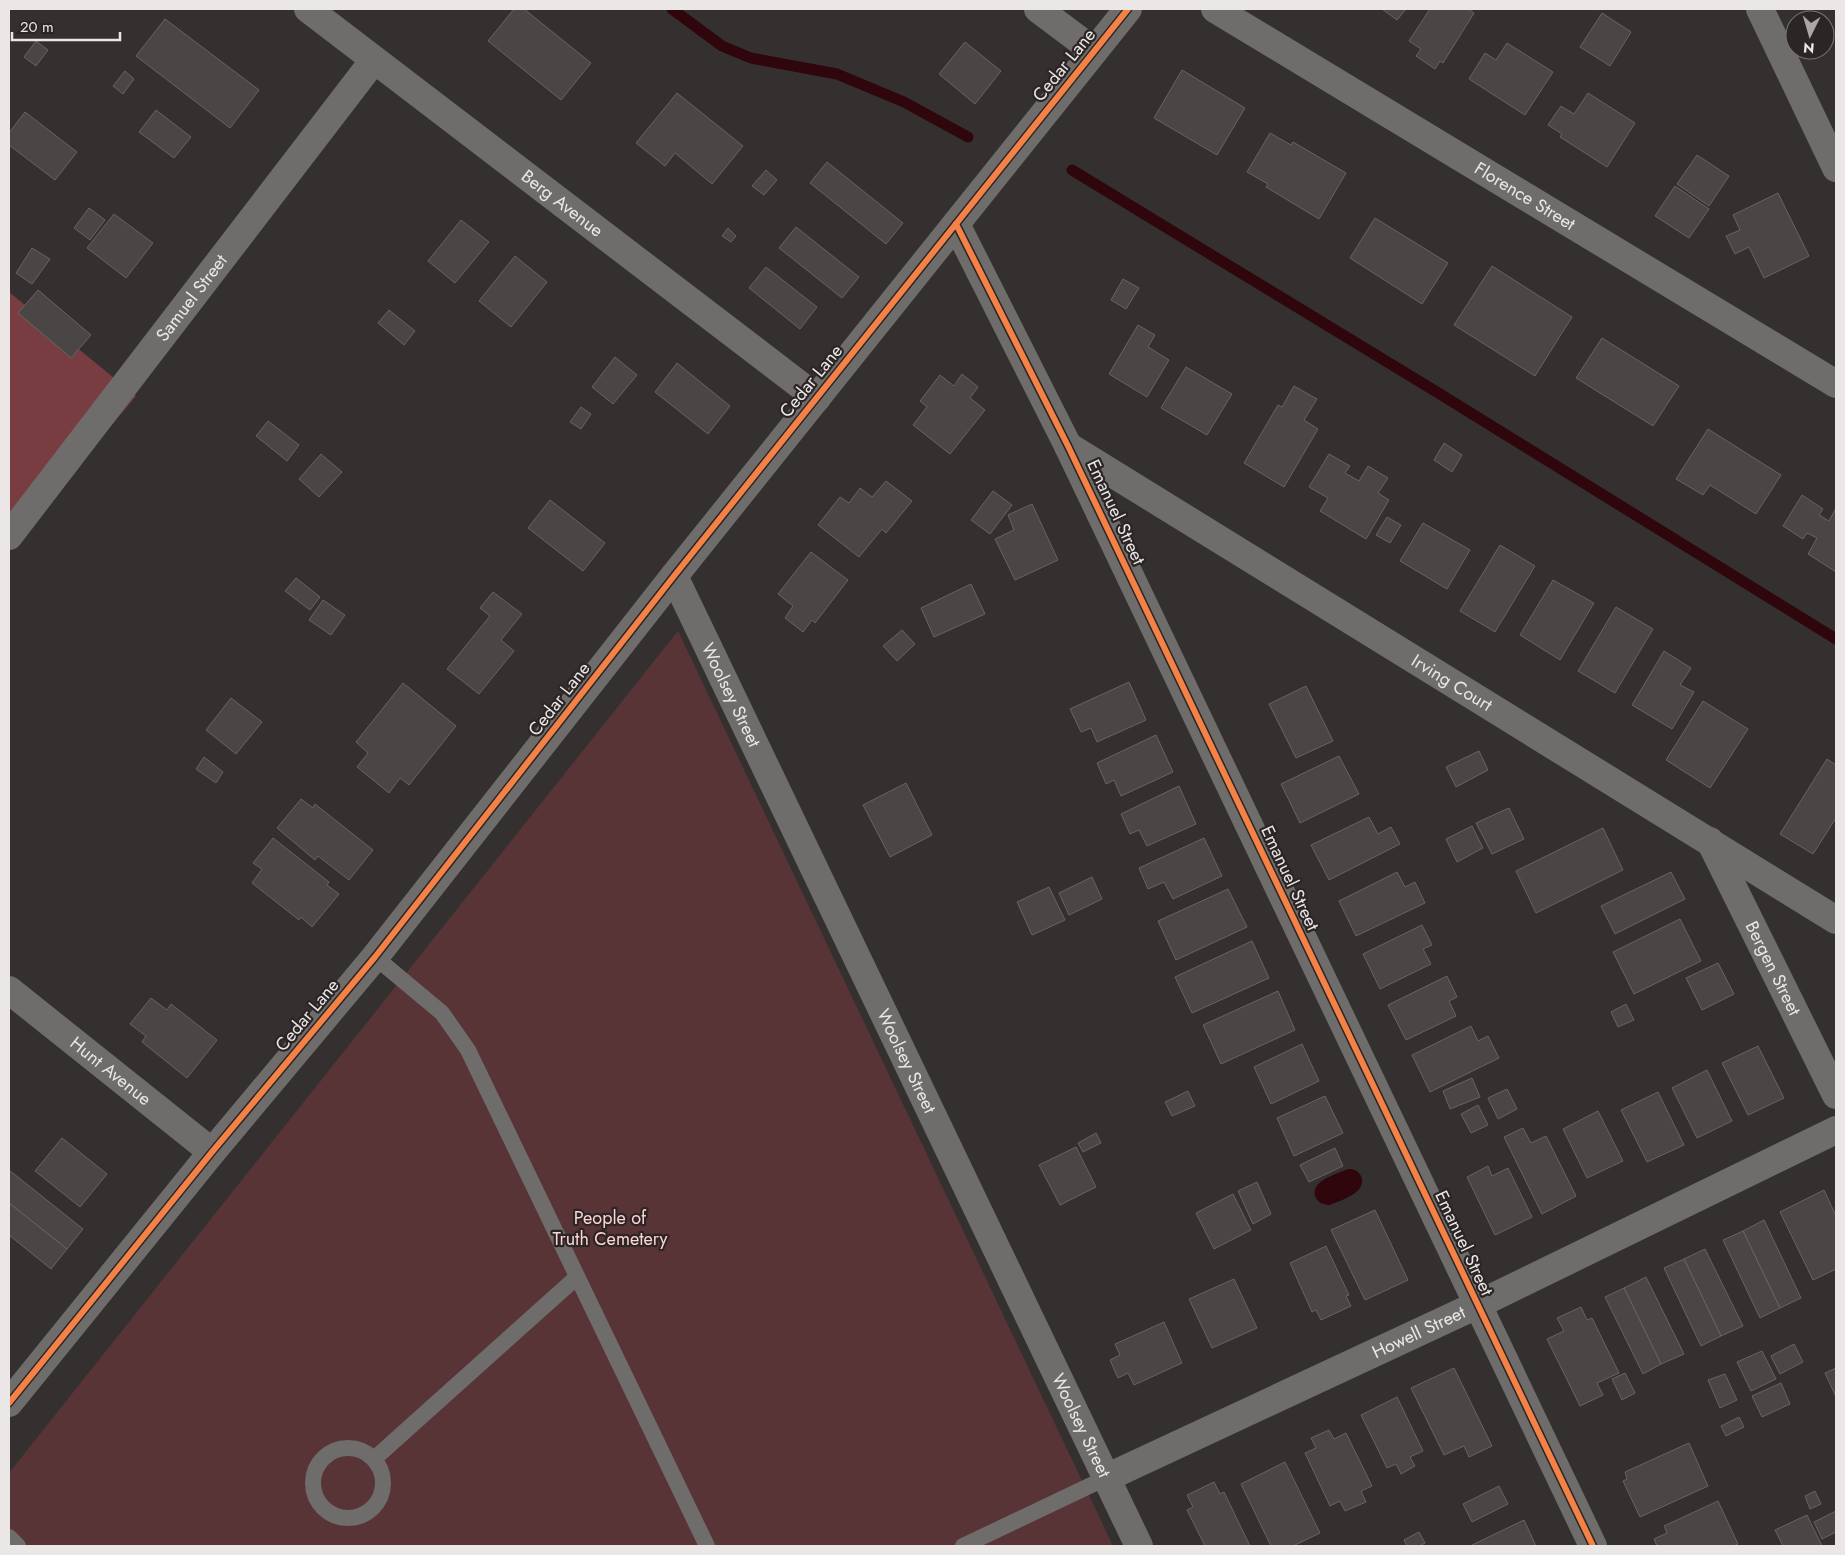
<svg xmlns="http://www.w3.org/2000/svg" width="1845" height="1555" viewBox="0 0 1845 1555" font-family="Jost,sans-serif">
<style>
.green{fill:#593437}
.forest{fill:#783d41}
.water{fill:#30060d}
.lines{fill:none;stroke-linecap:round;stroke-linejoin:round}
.stream{stroke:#30060d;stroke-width:11}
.building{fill:#4a4646;stroke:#686464}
.service{stroke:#6f6c6c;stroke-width:16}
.minor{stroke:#6f6c6c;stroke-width:28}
.tertiary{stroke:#6f6c6c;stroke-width:28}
.cycleway-casing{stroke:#2c2525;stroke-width:9}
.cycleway{stroke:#f48246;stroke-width:6}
.labels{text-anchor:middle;stroke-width:4.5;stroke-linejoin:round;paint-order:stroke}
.street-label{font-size:18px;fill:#ebe7e7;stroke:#2c2525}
.park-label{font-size:18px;fill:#fed3d4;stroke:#2c2525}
</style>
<rect width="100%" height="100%" fill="#353030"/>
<path class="green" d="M678 631 1113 1546H9V1473Z"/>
<path class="forest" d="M9 292 136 396 9 547Z"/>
<path class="water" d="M1348 1169C1353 1169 1358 1170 1361 1176 1368 1193 1341 1200 1330 1205 1324 1205 1319 1203 1316 1198 1308 1181 1337 1174 1348 1169Z"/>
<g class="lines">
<g class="stream">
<path d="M672 9 722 46 751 58 837 74 904 102 968 137"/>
<path d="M1072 170 1440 394 1836 639"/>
</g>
</g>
<g class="building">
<path d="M514 9H524L591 63 561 100 488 41Z"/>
<path d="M1382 9H1406L1397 20Z"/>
<path d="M1430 9H1468L1474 13 1443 63 1440 61 1435 69 1416 56 1421 49 1409 41Z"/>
<path d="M1602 13 1631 32 1610 66 1580 47Z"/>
<path d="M165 19 259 90 230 128 136 56Z"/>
<path d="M36 41 48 50 36 66 24 57Z"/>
<path d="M965 42 1001 71 975 104 939 74Z"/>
<path d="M1507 43 1553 72 1525 115 1469 79 1485 53 1496 60Z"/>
<path d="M1182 70 1245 108 1217 155 1154 118Z"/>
<path d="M125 71 134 79 123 94 113 86Z"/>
<path d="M677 93 743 146 712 184 675 153 665 166 636 143Z"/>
<path d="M1588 93 1635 123 1607 167 1560 137 1562 134 1548 125 1561 106 1574 114Z"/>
<path d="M156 110 191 137 174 158 139 132Z"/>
<path d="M25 112 77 152 55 180 9 145V133Z"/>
<path d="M1270 133 1291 145 1293 142 1346 173 1319 219 1266 187 1268 184 1247 172Z"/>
<path d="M1697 155 1729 176 1709 206 1677 184Z"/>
<path d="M827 162 903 223 886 244 810 183Z"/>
<path d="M766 170 777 180 764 195 752 186Z"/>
<path d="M1675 186 1709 209 1689 238 1655 216Z"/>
<path d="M1778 193 1809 256 1764 278 1749 247 1735 254 1726 236 1740 230 1733 215Z"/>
<path d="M89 208 105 220 90 240 74 228Z"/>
<path d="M114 214 153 243 126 278 87 248Z"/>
<path d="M1375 218 1448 263 1422 304 1350 258Z"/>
<path d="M461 220 489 242 455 283 428 261Z"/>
<path d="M796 227 859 277 842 298 779 248Z"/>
<path d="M728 228 736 236 731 242 722 236Z"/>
<path d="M32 248 50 259 32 284 16 273Z"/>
<path d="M515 256 547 282 511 327 479 301Z"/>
<path d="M1492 266 1572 317 1535 376 1454 325Z"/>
<path d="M766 267 817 307 800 329 749 288Z"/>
<path d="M1123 279 1139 288 1126 309 1111 300Z"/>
<path d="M38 290 91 335 71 358 18 313Z"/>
<path d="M389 310 415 331 404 345 378 323Z"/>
<path d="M1138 325 1155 335 1148 347 1169 360 1147 397 1109 374Z"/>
<path d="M1602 338 1679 386 1653 426 1576 378Z"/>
<path d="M615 357 637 375 613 404 592 387Z"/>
<path d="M677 363 730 406 708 434 655 392Z"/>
<path d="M1186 367 1232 394 1207 435 1161 408Z"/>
<path d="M962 374 978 387 970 398 985 410 950 454 913 425 927 407 920 401 940 375 954 386Z"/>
<path d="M1294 386 1317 399 1304 420 1318 429 1284 487 1244 463 1278 405 1282 407Z"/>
<path d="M581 407 591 414 581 429 570 422Z"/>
<path d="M268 421 299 445 287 461 256 436Z"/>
<path d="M1708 429 1781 475 1756 514 1710 485 1703 495 1676 479Z"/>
<path d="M1444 443 1462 455 1452 472 1434 460Z"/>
<path d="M321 454 342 472 319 497 299 479Z"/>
<path d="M1329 454 1350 466 1345 473 1359 481 1368 466 1388 478 1378 493 1389 500 1366 539 1320 511 1328 498 1309 487Z"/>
<path d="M886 481 912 501 886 533 882 529 859 557 818 525 840 497 849 503 860 488 872 497Z"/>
<path d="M993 491 1012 505 990 534 971 520Z"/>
<path d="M1802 495 1823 509 1819 515 1829 521 1836 508V572L1808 554 1817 538 1807 533 1803 539 1783 526Z"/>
<path d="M550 500 605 543 583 571 528 528Z"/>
<path d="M1032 504 1058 560 1015 580 995 539 1014 530 1008 515Z"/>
<path d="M1387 517 1401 525 1390 543 1376 535Z"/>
<path d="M1423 523 1470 550 1447 589 1400 561Z"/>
<path d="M1500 545 1535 566 1495 632 1460 611Z"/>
<path d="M811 552 848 580 815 623 812 620 803 632 785 618 793 606 778 594Z"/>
<path d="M296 578 320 597 310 610 285 591Z"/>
<path d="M1553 580 1594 603 1560 660 1520 635Z"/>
<path d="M971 584 985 614 934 637 921 608Z"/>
<path d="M493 592 522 614 501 640 514 651 479 694 447 669 490 616 480 608Z"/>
<path d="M323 600 345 615 331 635 309 620Z"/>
<path d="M1616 607 1653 629 1615 693 1578 671Z"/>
<path d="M902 630 915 644 897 661 883 646Z"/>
<path d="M1664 651 1691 668 1680 685 1694 692 1672 729 1632 705Z"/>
<path d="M1129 682 1146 720 1097 742 1091 728 1081 732 1070 709Z"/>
<path d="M403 683 456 726 409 785 400 778 389 793 357 767 368 753 356 742Z"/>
<path d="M1306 686 1333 741 1296 758 1269 704Z"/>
<path d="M231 698 262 722 236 754 206 730Z"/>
<path d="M1703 701 1748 729 1710 788 1666 760Z"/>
<path d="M1156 735 1173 772 1121 796 1114 780 1106 784 1097 763Z"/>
<path d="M1479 751 1488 770 1456 787 1446 767Z"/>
<path d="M1339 756 1359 794 1300 823 1281 784Z"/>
<path d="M204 757 223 772 216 783 196 769Z"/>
<path d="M1827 759 1836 765V818L1813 854 1780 834Z"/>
<path d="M906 783 932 835 890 857 863 805Z"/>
<path d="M1179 786 1196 824 1147 846 1139 830 1130 834 1121 814Z"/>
<path d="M301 799 313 808 315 804 373 850 349 880 318 856 315 860 277 828Z"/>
<path d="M1509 808 1524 839 1492 854 1476 823Z"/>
<path d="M1369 817 1378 834 1391 827 1400 844 1329 880 1311 845Z"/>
<path d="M1472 826 1483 848 1457 862 1446 839Z"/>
<path d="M1603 828 1623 870 1536 913 1516 871Z"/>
<path d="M273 838 329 882 327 885 339 894 312 927 301 917 299 920 252 883 262 869 253 863Z"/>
<path d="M1204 838 1222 876 1173 899 1164 882 1148 889 1139 868Z"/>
<path d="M1397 872 1405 887 1415 882 1425 903 1356 936 1339 901Z"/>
<path d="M1671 872 1685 899 1615 934 1601 906Z"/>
<path d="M1092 877 1102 899 1069 915 1059 893Z"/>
<path d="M1049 887 1065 920 1032 935 1017 902Z"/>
<path d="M1228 889 1247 927 1176 960 1158 921Z"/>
<path d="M1680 919 1701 961 1634 994 1613 952Z"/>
<path d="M1422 925 1432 945 1423 949 1431 964 1380 989 1363 954Z"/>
<path d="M1252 941 1269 978 1192 1013 1175 977Z"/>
<path d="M1718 963 1734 994 1702 1010 1686 978Z"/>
<path d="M1447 976 1457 997 1449 1001 1456 1016 1406 1040 1388 1005Z"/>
<path d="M1278 991 1295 1030 1221 1064 1203 1025Z"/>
<path d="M151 998 167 1010 171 1004 217 1040 187 1078 142 1042 146 1036 130 1024Z"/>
<path d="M1626 1004 1634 1020 1618 1027 1611 1012Z"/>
<path d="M1471 1026 1478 1041 1488 1036 1499 1058 1430 1092 1412 1055Z"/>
<path d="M1302 1044 1319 1081 1271 1104 1254 1067Z"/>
<path d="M1758 1046 1784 1098 1748 1115 1722 1063Z"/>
<path d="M1707 1070 1732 1121 1697 1138 1672 1088Z"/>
<path d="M1472 1078 1480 1097 1450 1109 1443 1091Z"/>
<path d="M1507 1089 1517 1109 1498 1119 1488 1098Z"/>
<path d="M1188 1091 1195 1106 1172 1116 1165 1102Z"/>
<path d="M1658 1092 1684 1145 1647 1162 1621 1110Z"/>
<path d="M1325 1096 1343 1133 1294 1156 1277 1118Z"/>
<path d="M1478 1105 1488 1125 1471 1133 1461 1114Z"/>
<path d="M1598 1111 1623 1161 1587 1178 1563 1129Z"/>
<path d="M1523 1128 1531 1143 1546 1136 1576 1196 1542 1214 1504 1137Z"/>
<path d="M1096 1133 1101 1143 1083 1152 1078 1143Z"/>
<path d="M62 1138 107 1174 80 1207 35 1171Z"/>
<path d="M1076 1147 1096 1187 1060 1205 1039 1165Z"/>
<path d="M1335 1148 1343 1166 1309 1182 1300 1165Z"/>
<path d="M1488 1166 1492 1176 1508 1168 1532 1217 1495 1235 1467 1177Z"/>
<path d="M9 1170 83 1229 67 1249 9 1203Z"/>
<path d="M1257 1182 1271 1214 1253 1224 1238 1191Z"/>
<path d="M1824 1190 1836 1216V1269L1813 1280 1780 1212Z"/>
<path d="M1233 1194 1251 1230 1214 1249 1196 1213Z"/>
<path d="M9 1203 67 1249 51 1269 9 1235Z"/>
<path d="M1375 1210 1408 1280 1365 1300 1331 1230Z"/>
<path d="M1764 1220 1801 1298 1780 1308 1743 1231Z"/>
<path d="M1743 1231 1780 1308 1760 1318 1723 1240Z"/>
<path d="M1326 1246 1349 1295 1346 1296 1351 1306 1321 1320 1316 1310 1312 1312 1290 1263Z"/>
<path d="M1705 1249 1743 1326 1721 1336 1684 1259Z"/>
<path d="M1684 1259 1721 1336 1701 1346 1664 1268Z"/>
<path d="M1646 1277 1684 1354 1661 1364 1624 1288Z"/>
<path d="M1234 1279 1257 1328 1212 1348 1189 1299Z"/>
<path d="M1624 1288 1661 1364 1643 1374 1605 1297Z"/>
<path d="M1581 1307 1587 1320 1592 1318 1619 1373 1597 1383 1603 1395 1580 1406 1547 1339 1564 1331 1557 1318Z"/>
<path d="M1164 1322 1182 1363 1134 1385 1128 1373 1118 1378 1110 1360 1120 1355 1115 1344Z"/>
<path d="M1794 1344 1803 1362 1780 1374 1771 1356Z"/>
<path d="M1762 1351 1776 1379 1751 1391 1737 1362Z"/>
<path d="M1454 1368 1492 1446 1469 1457 1464 1446 1444 1455 1411 1388Z"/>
<path d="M1836 1368V1397L1825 1373Z"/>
<path d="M1625 1373 1635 1393 1622 1400 1612 1379Z"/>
<path d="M1725 1374 1737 1400 1720 1408 1708 1380Z"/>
<path d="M1781 1383 1790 1404 1762 1417 1752 1396Z"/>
<path d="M1397 1397 1423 1451 1410 1457 1415 1466 1401 1474 1396 1464 1387 1468 1361 1415Z"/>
<path d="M1739 1417 1744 1427 1726 1436 1721 1426Z"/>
<path d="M1329 1430 1334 1439 1346 1433 1372 1486 1361 1491 1366 1502 1345 1511 1340 1501 1330 1506 1305 1453 1316 1448 1311 1438Z"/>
<path d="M1689 1443 1708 1486 1640 1517 1623 1481 1627 1479 1625 1472Z"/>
<path d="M1285 1462 1320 1533 1293 1546H1271L1241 1484Z"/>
<path d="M1214 1482 1220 1494 1224 1492 1250 1546H1205L1187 1510 1193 1507 1187 1495Z"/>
<path d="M1499 1486 1508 1504 1472 1522 1463 1504Z"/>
<path d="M1815 1491 1821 1504 1810 1509 1805 1496Z"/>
<path d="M1718 1501 1738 1544 1733 1546H1657L1654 1539 1667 1533 1664 1526Z"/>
<path d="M1836 1511V1532L1822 1539 1814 1522Z"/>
<path d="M1807 1515 1822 1546H1783L1775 1530Z"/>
<path d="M1524 1520 1536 1546H1470Z"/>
<path d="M1419 1532 1425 1543 1419 1546H1407L1404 1540Z"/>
</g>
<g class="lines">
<g class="service">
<path d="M375 957 442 1013 468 1050 707 1546"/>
<circle cx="348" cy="1483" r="35"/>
<path d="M374 1459 577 1277"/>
<path d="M9 1537 18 1546"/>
<path d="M963 1546 1106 1478"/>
</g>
<g class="minor">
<path id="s1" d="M308 9 817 398"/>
<path d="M1038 9 1094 51"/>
<path id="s2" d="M1215 9 1836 384"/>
<path d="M1760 9 1836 168"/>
<path d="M956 224 1068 446 1593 1546"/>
<path id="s3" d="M1068 446 1836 920"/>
<path id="s4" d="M9 536 374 60"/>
<path id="s5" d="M674 576 1139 1546"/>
<path id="s6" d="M1710 841 1836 1095"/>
<path id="s7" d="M9 990 212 1152"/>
<path id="s8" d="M1106 1478 1477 1305 1836 1130"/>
</g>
<path class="tertiary" d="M9 1403 212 1152 375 957 674 576 1128 9"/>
<defs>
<g id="cycleway">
<path d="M956 224 1068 446 1593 1546"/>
<path d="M9 1403 212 1152 375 957 674 576 1128 9"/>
</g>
</defs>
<use href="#cycleway" class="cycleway-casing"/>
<use href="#cycleway" class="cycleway"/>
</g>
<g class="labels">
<g class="street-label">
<text transform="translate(1064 65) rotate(-51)" y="6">Cedar Lane</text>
<text dy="6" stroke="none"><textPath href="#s2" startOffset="362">Florence Street</textPath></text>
<text dy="6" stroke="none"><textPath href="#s1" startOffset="320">Berg Avenue</textPath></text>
<text dy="6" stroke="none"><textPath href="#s4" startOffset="300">Samuel Street</textPath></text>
<text transform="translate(811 381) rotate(-51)" y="6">Cedar Lane</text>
<text transform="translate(1116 512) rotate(65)" y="6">Emanuel Street</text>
<text dy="6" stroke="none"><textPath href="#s3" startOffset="451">Irving Court</textPath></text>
<text dy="6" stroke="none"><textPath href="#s5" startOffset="132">Woolsey Street</textPath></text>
<text transform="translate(559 699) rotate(-52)" y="6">Cedar Lane</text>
<text transform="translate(1290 878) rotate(65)" y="6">Emanuel Street</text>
<text dy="6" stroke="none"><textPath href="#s6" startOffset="142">Bergen Street</textPath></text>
<text transform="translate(307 1015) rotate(-50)" y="6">Cedar Lane</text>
<text dy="6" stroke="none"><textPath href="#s5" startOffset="538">Woolsey Street</textPath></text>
<text dy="6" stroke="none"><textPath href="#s7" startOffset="130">Hunt Avenue</textPath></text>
<text transform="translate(1464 1243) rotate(65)" y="6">Emanuel Street</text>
<text dy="6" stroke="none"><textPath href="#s8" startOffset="345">Howell Street</textPath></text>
<text dy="6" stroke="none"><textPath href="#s5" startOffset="942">Woolsey Street</textPath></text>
</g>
<g class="park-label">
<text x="610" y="1224">People of<tspan x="610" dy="21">Truth Cemetery</tspan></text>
</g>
</g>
<rect width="1845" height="1555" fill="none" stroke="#ebe7e7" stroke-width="20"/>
<g transform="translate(1810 35) rotate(185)"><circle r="24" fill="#2c2525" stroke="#787373"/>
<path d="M0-4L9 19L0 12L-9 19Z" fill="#aba7a7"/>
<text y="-8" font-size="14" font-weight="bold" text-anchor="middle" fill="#ebe7e7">N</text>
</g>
<path d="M12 32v8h108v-8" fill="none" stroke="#ebe7e7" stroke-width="2.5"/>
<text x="20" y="32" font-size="15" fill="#ebe7e7" stroke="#2c2525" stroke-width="4" paint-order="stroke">20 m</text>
</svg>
